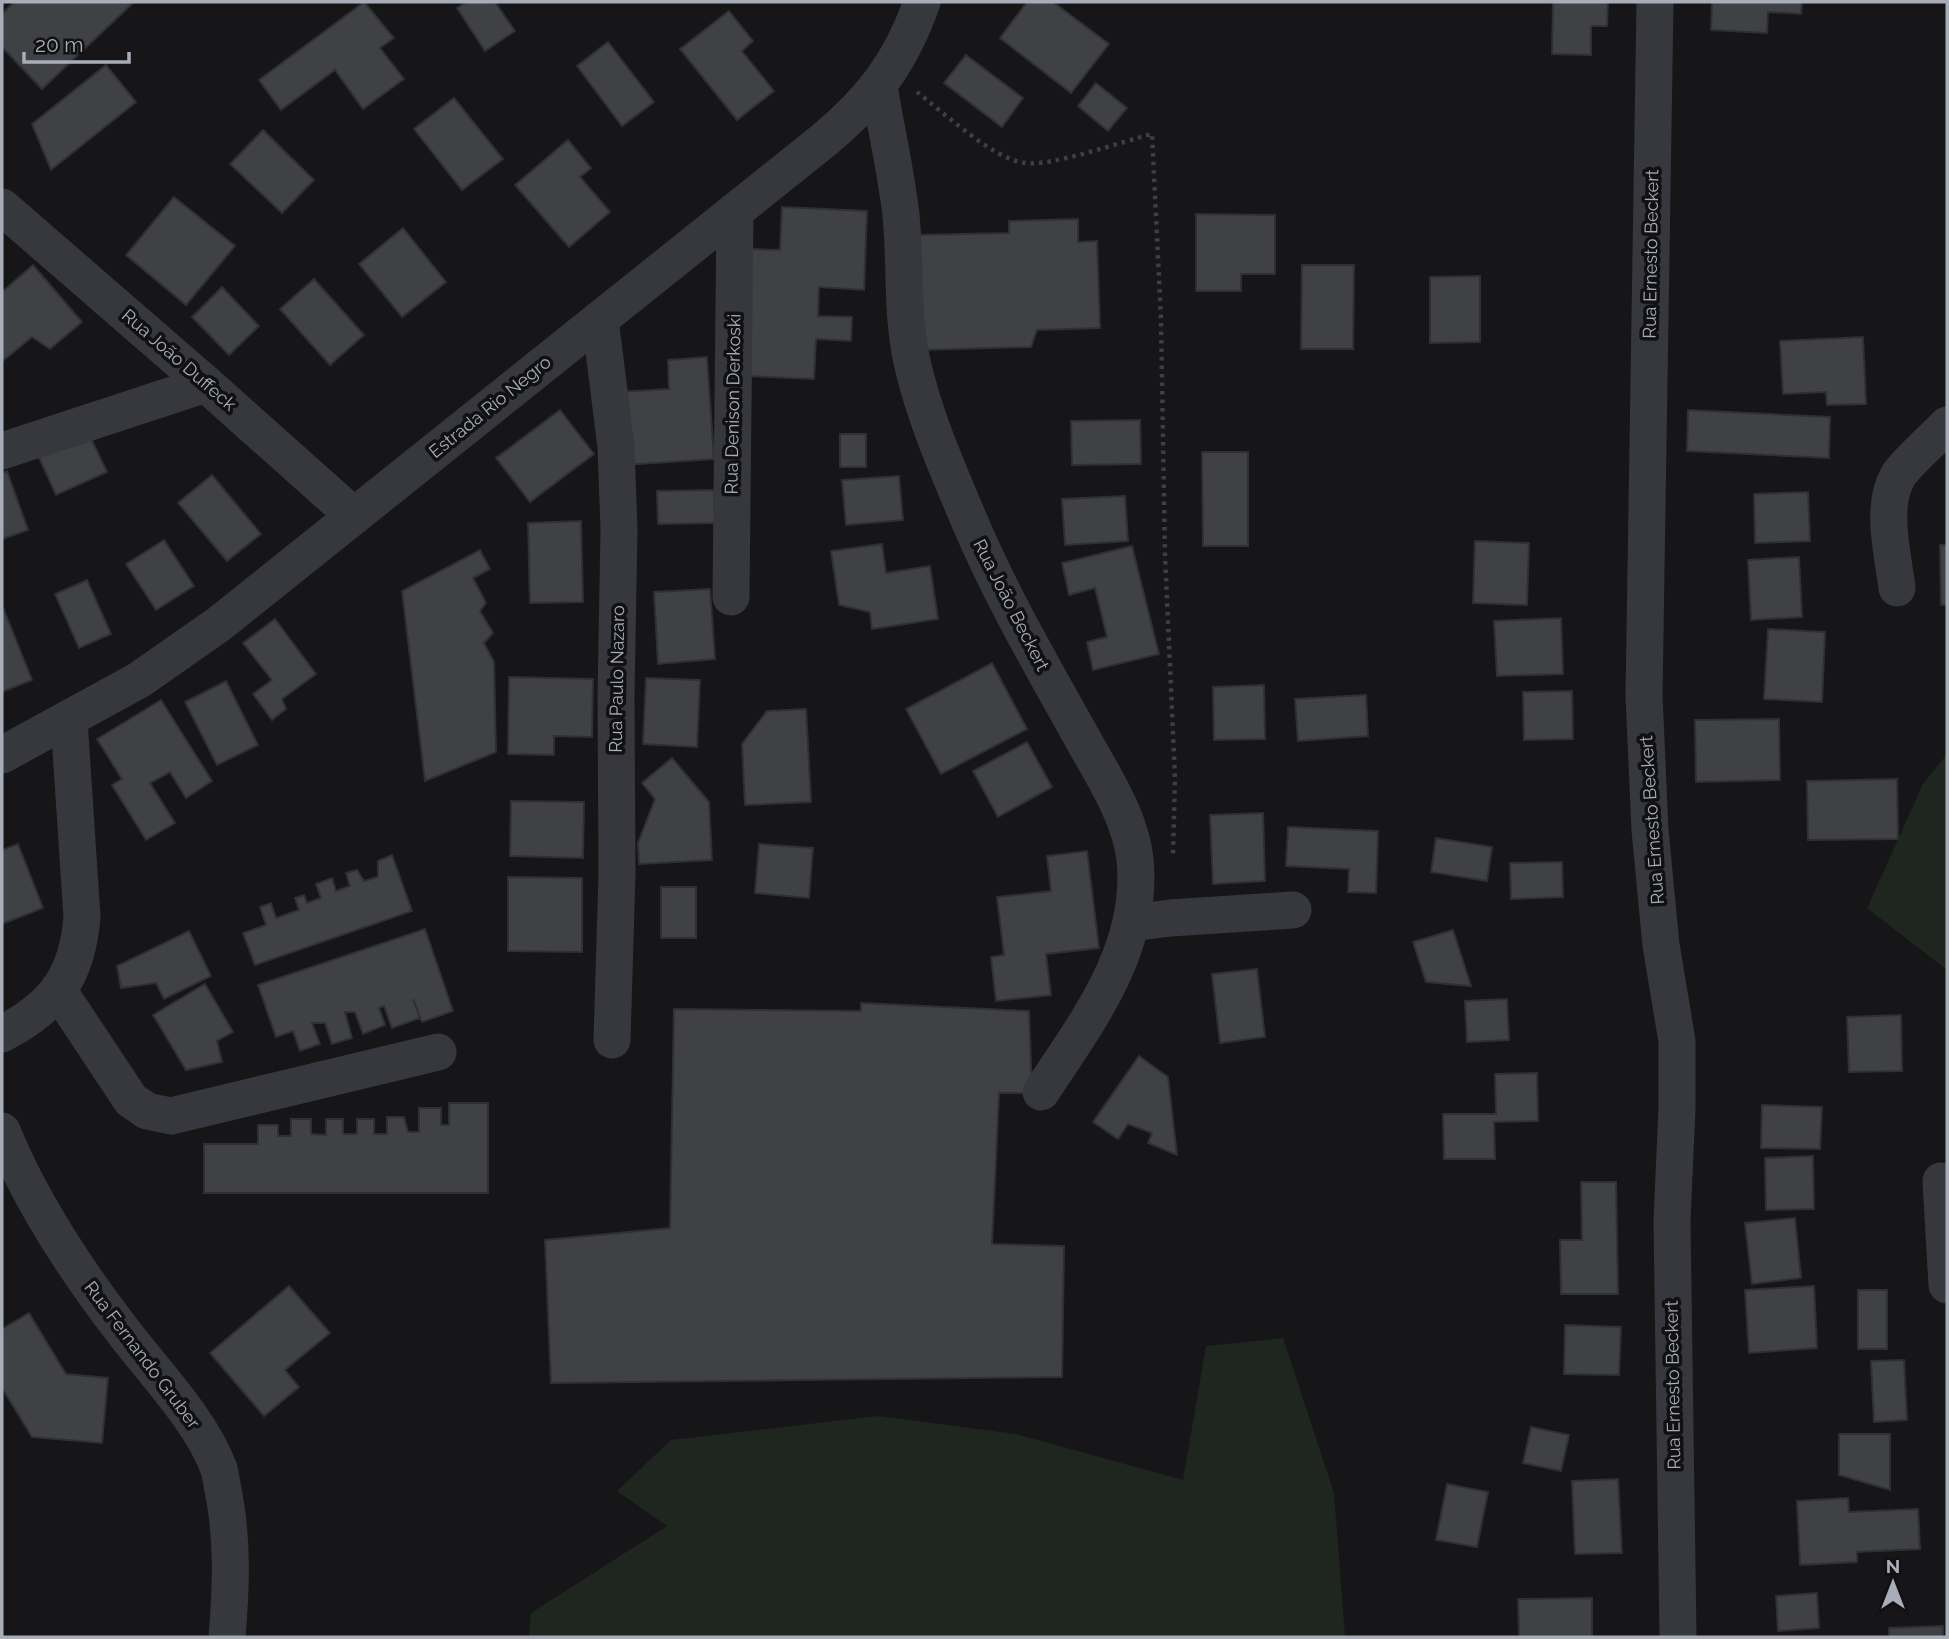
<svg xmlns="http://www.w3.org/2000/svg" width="1949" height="1639" viewBox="0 0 1949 1639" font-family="Raleway,sans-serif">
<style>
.green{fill:#1e261f}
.building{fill:#404145;stroke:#303034;stroke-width:2}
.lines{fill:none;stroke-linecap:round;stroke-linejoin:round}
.path{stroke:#3d3f44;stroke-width:4.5;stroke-dasharray:3.5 5;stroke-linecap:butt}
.minor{stroke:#37383d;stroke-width:37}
.labels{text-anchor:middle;stroke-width:7;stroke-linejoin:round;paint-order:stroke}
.street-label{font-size:18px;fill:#a8adb8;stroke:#111113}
</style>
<rect width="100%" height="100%" fill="#161618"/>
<g class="green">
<path d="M1947 754V970L1867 908 1923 784Z"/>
<path d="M1283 1338 1334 1493 1345 1637H529L531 1613 667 1526 617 1491 671 1440 878 1416 1016 1434 1183 1480 1206 1346Z"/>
</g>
<g class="building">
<path d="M14 2H134L42 89 2 47V14Z"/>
<path d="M364 2 394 38 380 48 404 79 363 109 335 70 281 110 259 80Z"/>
<path d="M467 2H495L515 31 485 51 457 8Z"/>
<path d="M1027 2H1053L1109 44 1071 93 1000 38Z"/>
<path d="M1553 2H1608L1607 26H1591V55L1552 54Z"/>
<path d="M1712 2H1802L1801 14 1768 12 1767 33 1711 30Z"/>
<path d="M729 11 753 41 742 51 774 91 737 120 680 49Z"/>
<path d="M608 42 654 102 622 126 577 66Z"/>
<path d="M966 55 1023 98 1002 127 944 83Z"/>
<path d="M106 65 136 102 51 170 32 124Z"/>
<path d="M1096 83 1127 108 1108 131 1078 106Z"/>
<path d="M454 98 503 159 462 190 414 129Z"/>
<path d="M263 130 314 180 282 213 230 164Z"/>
<path d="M568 140 591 168 580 177 610 212 569 247 515 185Z"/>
<path d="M174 197 235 246 186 305 126 255Z"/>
<path d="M782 207 867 211 864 290 819 287 818 316 852 317 851 341 816 339 814 379 745 376 751 249 780 250Z"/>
<path d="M1196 214 1275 215V274H1241V291H1196Z"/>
<path d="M1078 219V242L1097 241 1100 328 1037 330 1031 347 921 350 918 235 1009 233V221Z"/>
<path d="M403 228 446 282 402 317 359 264Z"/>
<path d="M33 265 82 322 50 349 32 337 4 360 2 358V292Z"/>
<path d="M1302 265H1354L1353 349H1301Z"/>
<path d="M1480 276V342L1430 343V277Z"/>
<path d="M314 279 364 335 330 365 280 309Z"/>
<path d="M222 287 259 326 229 355 192 317Z"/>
<path d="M1863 337 1866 404 1827 405 1826 392 1783 394 1780 341Z"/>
<path d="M707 357 714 459 624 465 619 392 669 389 668 360Z"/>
<path d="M560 410 594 454 530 502 496 458Z"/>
<path d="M1688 410 1830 417 1829 458 1687 451Z"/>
<path d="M1140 420 1141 464 1072 465 1071 421Z"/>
<path d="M87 430 107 472 56 495 37 453Z"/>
<rect x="840" y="434" width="26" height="33"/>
<path d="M1202 452H1248V546H1203Z"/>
<path d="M7 471 28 530 2 539V473Z"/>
<path d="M212 475 261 534 227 561 178 503Z"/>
<path d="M899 476 903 520 846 525 842 480Z"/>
<path d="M714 490 715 523 658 524 657 491Z"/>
<path d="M1808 492 1810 541 1755 543 1754 494Z"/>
<path d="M1125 496 1128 541 1065 545 1062 499Z"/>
<path d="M581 521 583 602 530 603 528 523Z"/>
<path d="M164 540 194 586 156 610 126 564Z"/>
<path d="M1475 541 1529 543 1527 605 1473 603Z"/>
<path d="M882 544 886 573 930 566 938 619 872 629 870 612 839 605 831 551Z"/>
<path d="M1940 545H1947V605H1941Z"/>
<path d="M1132 546 1159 654 1093 670 1087 642 1107 637 1095 588 1069 595 1062 563Z"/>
<path d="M480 550 490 569 473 578 486 603 480 611 493 633 484 643 494 662 496 752 425 781 402 591Z"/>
<path d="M1799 557 1802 617 1751 620 1748 560Z"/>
<path d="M87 580 111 634 79 648 55 594Z"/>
<path d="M710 589 715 659 658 664 654 592Z"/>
<path d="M2 605 32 680 2 692Z"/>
<path d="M1561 618 1563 674 1497 676 1494 621Z"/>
<path d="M275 619 316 674 282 699 286 709 272 720 253 694 272 680 243 643Z"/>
<path d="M1768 629 1825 632 1822 702 1764 699Z"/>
<path d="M992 663 1027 729 941 774 906 709Z"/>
<path d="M509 677 593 679 592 737 554 736V755L508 754Z"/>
<path d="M646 678 700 680 697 747 643 744Z"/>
<path d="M226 681 258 745 217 765 185 702Z"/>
<path d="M1264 685 1265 739 1214 740 1213 687Z"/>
<path d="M1572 691 1573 739 1524 740 1523 692Z"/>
<path d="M1366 695 1368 736 1298 741 1295 699Z"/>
<path d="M161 700 212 781 186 798 170 772 150 783 175 823 146 840 112 785 122 779 97 739Z"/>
<path d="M806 709 811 802 745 805 742 744 767 711Z"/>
<path d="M1779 719 1780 780 1696 782 1695 720Z"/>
<path d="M1027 742 1052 787 998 817 973 771Z"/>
<path d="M672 758 709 802 712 860 639 864 638 843 655 799 642 783Z"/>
<path d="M1897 779 1898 839 1808 840 1807 781Z"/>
<path d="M511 801 584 802 583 858 510 856Z"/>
<path d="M1263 813 1265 881 1213 884 1210 815Z"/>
<path d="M1288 827 1378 831 1376 893 1348 892 1349 869 1286 866Z"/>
<path d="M1436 838 1492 847 1487 881 1431 872Z"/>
<path d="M18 844 43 908 2 924V850Z"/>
<path d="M759 844 813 848 809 898 755 893Z"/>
<path d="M1087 851 1099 948 1046 954 1051 995 996 1001 991 957 1004 955 997 897 1051 891 1047 856Z"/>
<path d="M392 855 412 911 255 965 243 933 266 925 260 907 271 903 276 918 299 910 295 898 304 895 307 903 321 898 316 884 332 878 336 891 350 886 346 873 357 870 364 881 378 877V861Z"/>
<path d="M1562 862 1563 897 1511 899 1510 863Z"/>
<path d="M508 877 582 878V952L508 951Z"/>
<rect x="661" y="887" width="35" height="51"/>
<path d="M425 929 453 1011 422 1022 413 999 420 1018 392 1028 384 1006 379 1008 385 1025 363 1034 355 1012H345L352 1038 332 1044 325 1023H312L320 1044 300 1051 293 1031 276 1037 258 985Z"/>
<path d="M1453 930 1471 986 1426 982 1413 942Z"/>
<path d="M189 931 211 976 164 999 156 983 121 988 117 966Z"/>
<path d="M1257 969 1265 1037 1220 1043 1212 974Z"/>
<path d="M205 984 233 1032 217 1041 222 1062 186 1070 153 1015Z"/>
<path d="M1507 999 1509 1040 1467 1042 1465 1001Z"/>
<path d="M861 1003 1029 1011 1032 1093H999L992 1244 1064 1246 1062 1377 551 1383 545 1240 670 1228 674 1009 861 1011Z"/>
<path d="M1901 1015 1902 1071 1849 1072 1847 1017Z"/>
<path d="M1139 1056 1168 1077 1177 1155 1148 1143 1152 1133 1128 1124 1118 1139 1093 1122Z"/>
<path d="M1537 1073 1538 1121 1494 1122 1495 1159H1444L1443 1114H1496L1495 1074Z"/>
<path d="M449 1103H488V1193H204V1144H258V1125H278V1136H291V1119H311V1134L326 1135V1119H343V1134H357V1119H374V1134H387V1117H404L408 1132H419V1108H441V1125H449Z"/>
<path d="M1762 1105 1822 1107 1820 1149 1761 1148Z"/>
<path d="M1813 1156 1814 1209 1766 1210 1765 1158Z"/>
<path d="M1581 1182H1616L1618 1294H1561L1560 1240H1582Z"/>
<path d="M1795 1218 1801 1278 1752 1284 1745 1223Z"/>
<path d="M289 1286 330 1333 285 1370 299 1387 264 1416 210 1353Z"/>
<path d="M1814 1286 1817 1348 1749 1353 1745 1290Z"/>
<rect x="1858" y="1290" width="29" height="59"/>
<path d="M29 1313 66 1374 108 1378 102 1443 32 1437 2 1388V1329Z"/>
<path d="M1565 1325 1621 1327 1619 1375 1564 1374Z"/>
<path d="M1904 1360 1907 1420 1874 1422 1871 1361Z"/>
<path d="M1531 1427 1569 1435 1561 1471 1523 1463Z"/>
<path d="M1839 1434H1890V1490L1839 1475Z"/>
<path d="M1618 1479 1622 1553 1575 1554 1572 1481Z"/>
<path d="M1447 1484 1488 1492 1477 1547 1436 1540Z"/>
<path d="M1848 1498 1849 1512 1918 1509 1920 1549 1857 1552V1562L1800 1565 1797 1501Z"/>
<path d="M1817 1593 1819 1628 1778 1631 1776 1596Z"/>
<path d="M1592 1598V1637H1519L1518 1599Z"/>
<path d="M1943 1626V1637H1889V1628Z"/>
</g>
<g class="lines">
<path class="path" d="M917 92C944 113 993 159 1025 163 1050 167 1124 141 1152 134L1161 319 1165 555 1175 778 1173 854"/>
<g class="minor">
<path d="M1655 2 1644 696 1650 830 1661 945 1677 1041V1108L1672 1220 1678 1637"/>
<path d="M879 86C886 129 896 172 901 215 906 266 901 316 913 366 925 418 948 470 969 520 999 591 1038 659 1076 727 1097 766 1131 815 1135 860 1144 949 1087 1022 1041 1092"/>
<path d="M2 207 206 384 354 516"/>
<path d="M600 319 616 447 619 529 616 695 617 874 612 1040"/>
<path d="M2 451 206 384"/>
<path d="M1897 588C1893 554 1880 507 1898 476 1905 464 1936 437 1947 425"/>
<path d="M731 597 735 211"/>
<path d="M2 755 139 680 219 624 824 140C873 99 901 62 922 2"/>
<path d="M1132 923 1170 918 1293 910"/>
<path d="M58 990 131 1100 147 1111 171 1116 438 1052"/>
<path d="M2 1034C55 1006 77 977 82 917L69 720"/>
<path d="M2 1131C31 1202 75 1269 122 1330 153 1371 201 1420 219 1469 221 1477 222 1486 224 1495 233 1542 231 1589 227 1637"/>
<path d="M1941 1181 1947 1285"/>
</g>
</g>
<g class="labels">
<g class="street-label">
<text transform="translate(1651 254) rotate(-89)" y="6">Rua Ernesto Beckert</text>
<text transform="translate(179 360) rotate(41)" y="6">Rua João Duffeck</text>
<text transform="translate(733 404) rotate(-89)" y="6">Rua Denison Derkoski</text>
<text transform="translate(490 407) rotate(-39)" y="6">Estrada Rio Negro</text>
<text transform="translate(1011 605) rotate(63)" y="6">Rua João Beckert</text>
<text transform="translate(617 679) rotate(-89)" y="6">Rua Paulo Nazaro</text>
<text transform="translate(1652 820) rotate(-94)" y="6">Rua Ernesto Beckert</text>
<text transform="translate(142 1355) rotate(53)" y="6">Rua Fernando Gruber</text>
<text transform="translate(1673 1385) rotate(-91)" y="6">Rua Ernesto Beckert</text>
</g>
</g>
<rect width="1949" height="1639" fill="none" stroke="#a8adb8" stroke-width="7"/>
<g transform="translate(1893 1583)" stroke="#111113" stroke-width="5" paint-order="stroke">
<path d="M0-5L12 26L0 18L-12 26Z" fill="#a8adb8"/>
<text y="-10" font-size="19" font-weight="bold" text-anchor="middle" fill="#a8adb8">N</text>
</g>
<path d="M24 52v10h105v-10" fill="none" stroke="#a8adb8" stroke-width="3.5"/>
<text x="35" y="52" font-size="21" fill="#a8adb8" stroke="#111113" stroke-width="5" paint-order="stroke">20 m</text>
</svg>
